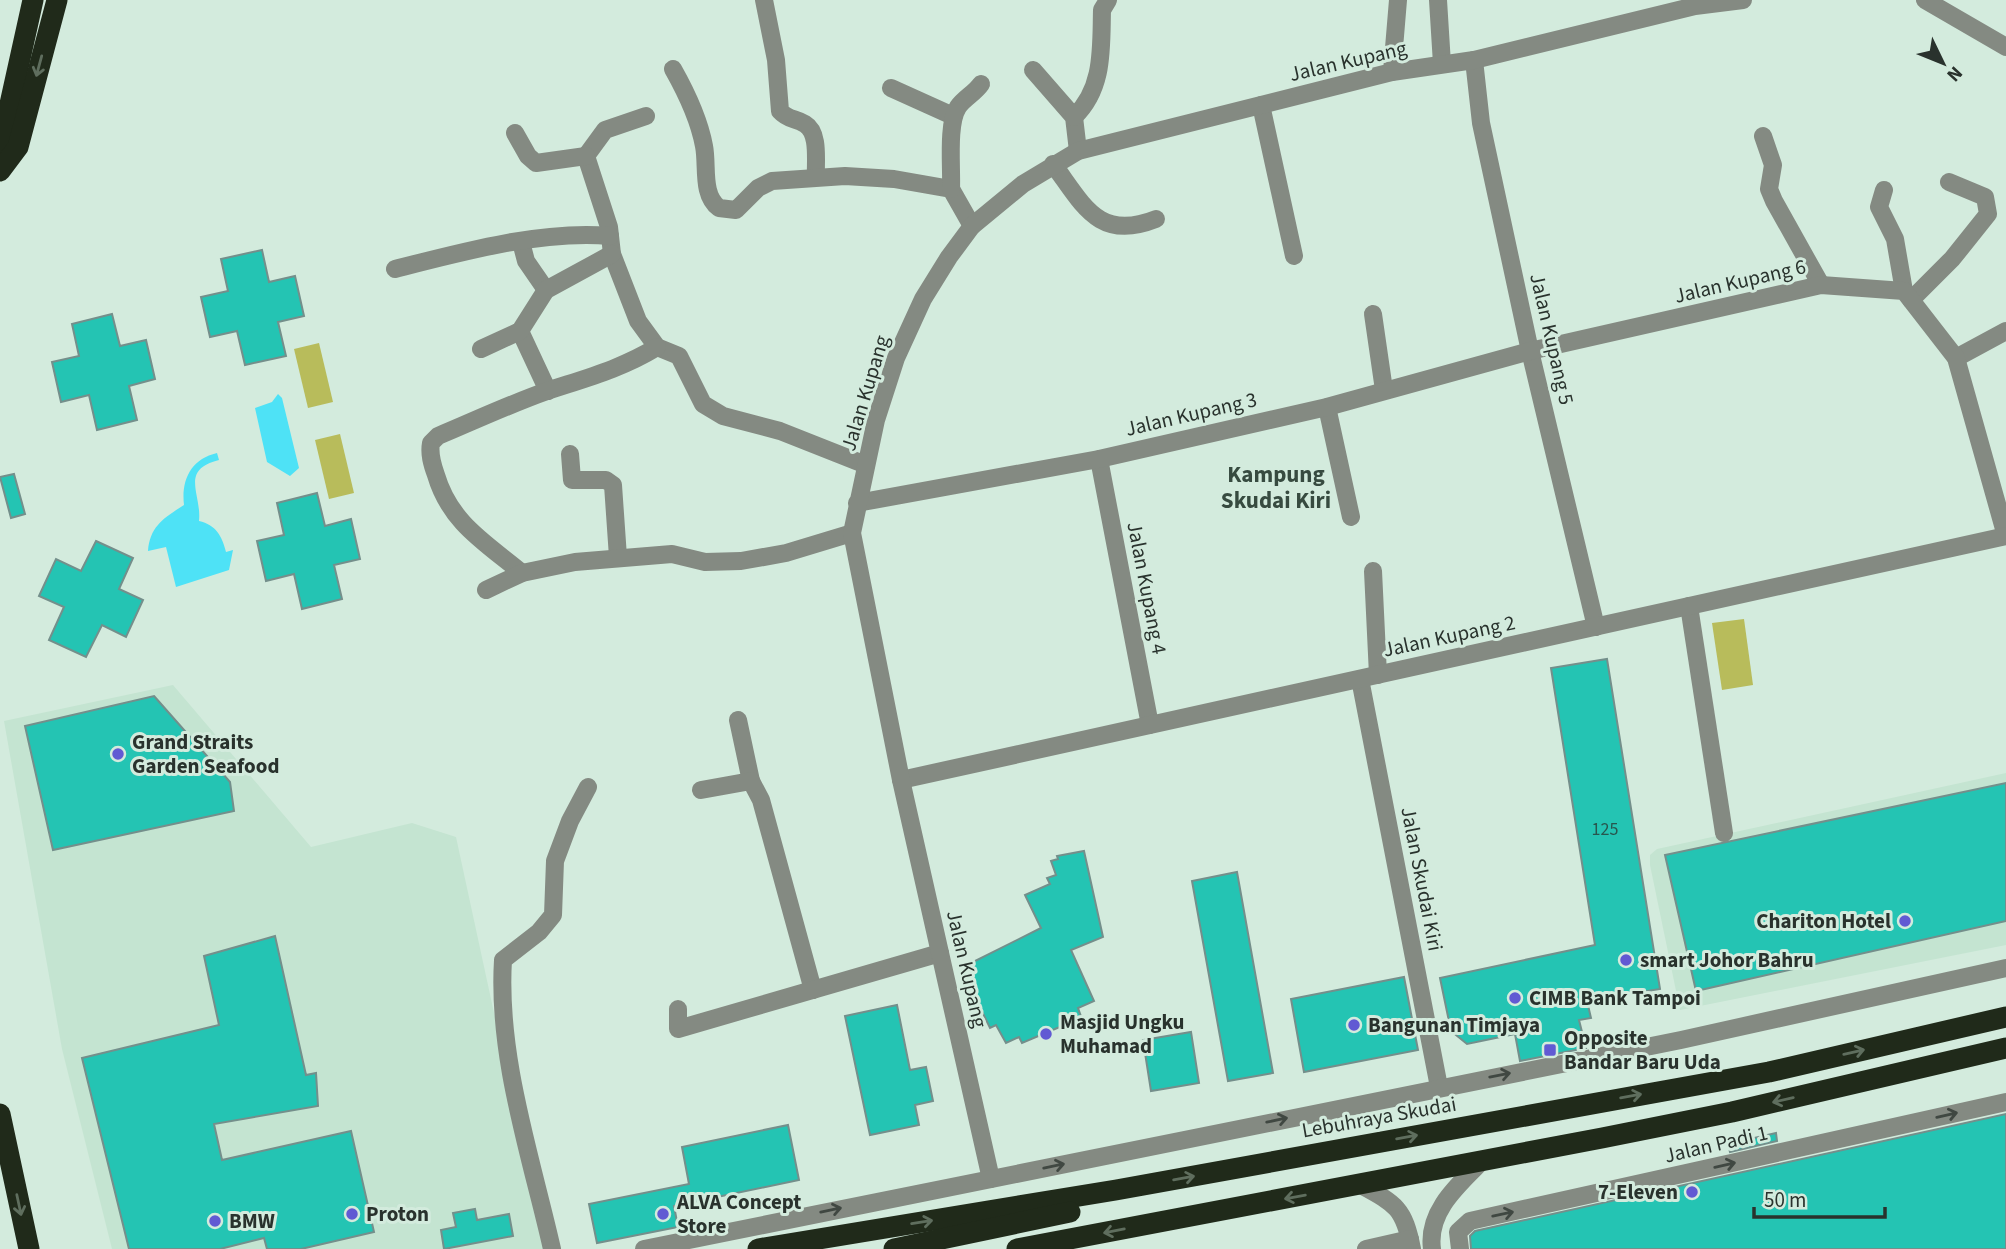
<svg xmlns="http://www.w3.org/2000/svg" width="2006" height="1249" viewBox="0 0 2006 1249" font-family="'Source Sans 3',sans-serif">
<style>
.built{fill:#c4e4d1}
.grass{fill:#b8bc5b}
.water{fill:#4ee2f6}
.building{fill:#24c4b3;stroke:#748f8b;stroke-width:2}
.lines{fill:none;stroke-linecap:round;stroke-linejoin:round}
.minor{stroke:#848a82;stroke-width:18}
.highway{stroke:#202a1a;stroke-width:21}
.oneway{stroke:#5f6e5e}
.oneway2{stroke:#404842}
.poi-dot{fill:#615ad3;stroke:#d3ebdd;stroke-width:2.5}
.labels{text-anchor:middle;stroke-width:6;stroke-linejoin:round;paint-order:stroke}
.number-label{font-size:18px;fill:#28564e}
.street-label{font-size:21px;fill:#29322d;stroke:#d3ebdd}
.poi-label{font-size:21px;font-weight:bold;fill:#29322d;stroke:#d3ebdd;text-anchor:start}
.neighbourhood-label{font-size:23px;font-weight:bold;fill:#374b40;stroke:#d3ebdd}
</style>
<rect width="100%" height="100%" fill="#d3ebdd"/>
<g class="built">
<path d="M173 685 311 847 412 823 456 837 545 1249H112L62 1049 4 721Z"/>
<path d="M2006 773V945L1680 1010 1650 865V855L1657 849Z"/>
</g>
<g class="grass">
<path d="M319 343 333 402 308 408 294 349Z"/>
<path d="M340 434 354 493 329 499 315 440Z"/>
<path d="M1744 619 1753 685 1722 690 1712 623Z"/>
</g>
<g class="water">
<path d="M278 394 282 398 299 468 290 476 267 462 255 408 272 402Z"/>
<path d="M217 453 219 460C179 470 202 494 199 521 216 525 222 536 226 552L233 550 229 570 176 587 166 547 148 551C150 526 164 518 184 505 181 480 191 459 217 453Z"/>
</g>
<g class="building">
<path d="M262 250 269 282 295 276 304 316 278 322 286 356 245 365 237 331 210 337 201 297 228 291 221 259Z"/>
<path d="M112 314 120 346 146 340 155 379 129 386 137 420 97 430 89 395 61 402 52 362 79 356 72 324Z"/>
<path d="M14 474 25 514 11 518 0 477Z"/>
<path d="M317 493 325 526 351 519 360 559 334 565 342 599 302 609 294 574 266 581 257 541 284 535 277 503Z"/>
<path d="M96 541 133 558 119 589 143 600 126 637 102 625 86 657 49 640 64 607 39 596 56 559 81 571Z"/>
<path d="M1607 659 1660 989 1587 1001 1591 1018 1579 1020 1586 1048 1520 1061 1515 1034 1467 1044 1451 1031 1440 978 1595 945 1551 668Z"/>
<path d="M154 696 230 782 234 811 53 850 25 726Z"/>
<path d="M2006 783V921L1696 991 1665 855Z"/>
<path d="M1084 851 1103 937 1071 950 1094 1001 1078 1008 1083 1022 1065 1030 1062 1026 1022 1043 1019 1037 1006 1043 996 1025 990 1028 961 968 1041 928 1025 895 1050 884 1047 878 1056 875 1051 861 1058 859 1057 856Z"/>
<path d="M1237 872 1273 1073 1228 1081 1192 881Z"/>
<path d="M275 936 306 1075 316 1073 318 1106 214 1124 222 1160 351 1131 374 1232 301 1249H267L264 1238 220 1249H129L82 1058 219 1025 204 956Z"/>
<path d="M1404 977 1418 1050 1304 1072 1291 999Z"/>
<path d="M897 1005 910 1070 926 1067 933 1101 915 1105 919 1125 870 1135 845 1016Z"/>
<path d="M1191 1032 1199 1083 1151 1091 1143 1040Z"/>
<path d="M2006 1114V1249H1471L1470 1236 1475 1231Z"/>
<path d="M788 1125 799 1180 674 1206 678 1227 597 1243 589 1204 689 1184 682 1147Z"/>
<path d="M1776 1133 1777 1141 1730 1152 1728 1144Z"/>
<path d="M475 1209 477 1220 509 1214 513 1236 444 1249 441 1230 456 1227 453 1213Z"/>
</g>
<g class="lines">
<g class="minor">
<path d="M764 0 776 60 780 111C788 120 795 118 805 124 820 133 815 162 816 177"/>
<path d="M1438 0 1442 64"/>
<path d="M1925 0 2006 47"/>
<path d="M1474 60 1481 123 1530 351 1596 627"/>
<path d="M673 69C686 92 699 119 704 146 708 166 701 194 719 208L736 210 758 188 772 181 845 176 894 179 951 189 972 226"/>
<path d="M1033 70 1074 117 1078 151"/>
<path d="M1392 72 1398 0"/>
<path d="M891 88 953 116"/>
<path d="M1261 105 1294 256"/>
<path d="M646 116 605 130 586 156 609 227 612 254 638 321 657 347 679 356 703 404 723 416 780 431 866 465"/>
<path d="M1074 117C1104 88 1101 49 1102 10L1108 0"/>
<path d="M515 133 528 156 536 163 586 156"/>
<path d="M1763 136 1773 165 1769 189 1774 201 1821 285"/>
<path d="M1053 164C1083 204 1098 242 1156 219"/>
<path d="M951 189C952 168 947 124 958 107 964 98 975 93 981 84"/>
<path d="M1884 190 1879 207 1895 239 1904 291"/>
<path d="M521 242 526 261 546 290"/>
<path d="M395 269C461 252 542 230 610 236"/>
<path d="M1911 300 1952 259 1988 214 1985 197 1949 182"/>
<path d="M1373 314 1384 390"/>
<path d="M520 331 548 391"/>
<path d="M481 349 520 331 546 290 612 254"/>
<path d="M1956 358 2006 331"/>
<path d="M1327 407 1351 517"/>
<path d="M570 454 572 480H606L613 485 618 557"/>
<path d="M1099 459 1150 725"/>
<path d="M857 503 1099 459 1327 407 1530 351 1821 285 1904 291 1956 358 2006 536"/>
<path d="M1373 571 1378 675"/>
<path d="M522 573C486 543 450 523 436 475 432 464 429 454 431 443L438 436C474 421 510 404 547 391 586 378 621 369 657 347"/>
<path d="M486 590 522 573 575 562 672 554 705 562 741 561 786 553 852 533"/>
<path d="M1689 606 1724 833"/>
<path d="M1360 679 1439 1087"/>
<path d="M738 720 751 781"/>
<path d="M901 780 2006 536"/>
<path d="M701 790 751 781 761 800 813 990"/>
<path d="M678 1009V1029L940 953"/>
<path d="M991 1179 901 780 852 533 876 420 896 358 923 299 949 257 972 226 1023 184 1078 151 1392 72 1474 60 1695 6 1743 0"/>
<path d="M1361 1185C1396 1204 1404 1208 1412 1249"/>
<path d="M552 1249C531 1156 497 1057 503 960L539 932 553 915 555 861 570 821 588 787"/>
<path d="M644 1249 1681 1040 2006 968"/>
<path d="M1366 1249 1410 1239"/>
<path d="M1432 1249C1427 1212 1457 1186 1481 1162"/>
<path d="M1460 1249 1458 1232 1470 1221 2006 1102"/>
</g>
<g class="highway">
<path d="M0 149 33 0"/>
<path d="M0 171 18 147 57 0"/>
<path d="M0 1114 29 1249"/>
<path d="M758 1249 1116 1190 1769 1072 2006 1017"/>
<path d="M894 1249 1070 1212"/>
<path d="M1017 1249 1602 1138 1732 1112 2006 1048"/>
</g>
</g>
<defs><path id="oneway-shaft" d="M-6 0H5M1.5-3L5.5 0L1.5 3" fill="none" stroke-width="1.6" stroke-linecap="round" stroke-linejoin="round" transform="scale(1.75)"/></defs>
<g class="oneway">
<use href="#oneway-shaft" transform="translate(39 66) rotate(105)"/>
<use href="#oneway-shaft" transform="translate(1854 1052) rotate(-13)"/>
<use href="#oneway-shaft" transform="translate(1631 1096) rotate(-10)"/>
<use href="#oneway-shaft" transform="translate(1783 1100) rotate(167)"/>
<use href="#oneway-shaft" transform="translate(1407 1137) rotate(-10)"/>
<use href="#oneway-shaft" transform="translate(1184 1178) rotate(-10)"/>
<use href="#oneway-shaft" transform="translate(1295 1197) rotate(170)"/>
<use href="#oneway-shaft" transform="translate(19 1205) rotate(78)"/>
<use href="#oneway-shaft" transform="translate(922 1222) rotate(-9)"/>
<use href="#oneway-shaft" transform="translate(1114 1231) rotate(169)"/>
</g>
<g class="oneway2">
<use href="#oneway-shaft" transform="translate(1500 1075) rotate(-11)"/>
<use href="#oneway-shaft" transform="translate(1947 1115) rotate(-13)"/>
<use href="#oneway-shaft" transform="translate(1277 1120) rotate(-12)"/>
<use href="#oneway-shaft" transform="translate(1725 1165) rotate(-13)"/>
<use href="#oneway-shaft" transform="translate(1054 1166) rotate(-12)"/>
<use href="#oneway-shaft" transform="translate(831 1210) rotate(-12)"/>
<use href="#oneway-shaft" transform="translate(1503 1214) rotate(-12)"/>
</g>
<g class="poi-dot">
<circle cx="118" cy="754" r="7"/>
<circle cx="1905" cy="921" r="7"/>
<circle cx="1626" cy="960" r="7"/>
<circle cx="1515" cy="998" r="7"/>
<circle cx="1354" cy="1025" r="7"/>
<circle cx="1046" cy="1034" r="7"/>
<rect x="1543" y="1043" width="14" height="14" rx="3.5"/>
<circle cx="1692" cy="1192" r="7"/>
<circle cx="352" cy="1214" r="7"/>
<circle cx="663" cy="1214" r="7"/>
<circle cx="215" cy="1221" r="7"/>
</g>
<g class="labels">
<g class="number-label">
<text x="1605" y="835">125</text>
</g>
<g class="street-label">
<text transform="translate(1348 61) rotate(-13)" y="7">Jalan Kupang</text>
<text transform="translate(1740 281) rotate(-13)" y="7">Jalan Kupang 6</text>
<text transform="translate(1552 339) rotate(77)" y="7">Jalan Kupang 5</text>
<text transform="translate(865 393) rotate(-73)" y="7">Jalan Kupang</text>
<text transform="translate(1191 414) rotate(-13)" y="7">Jalan Kupang 3</text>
<text transform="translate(1147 588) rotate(79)" y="7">Jalan Kupang 4</text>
<text transform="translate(1449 636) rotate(-12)" y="7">Jalan Kupang 2</text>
<text transform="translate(1422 879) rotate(79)" y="7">Jalan Skudai Kiri</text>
<text transform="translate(967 969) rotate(77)" y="7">Jalan Kupang</text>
<text transform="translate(1379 1117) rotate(-10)" y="7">Lebuhraya Skudai</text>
<text transform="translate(1716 1144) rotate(-13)" y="7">Jalan Padi 1</text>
</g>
<g class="poi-label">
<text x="132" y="749">Grand Straits<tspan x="132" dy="24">Garden Seafood</tspan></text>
<text x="1891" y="928" text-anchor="end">Chariton Hotel</text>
<text x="1640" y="967">smart Johor Bahru</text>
<text x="1529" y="1005">CIMB Bank Tampoi</text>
<text x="1060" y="1029">Masjid Ungku<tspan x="1060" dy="24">Muhamad</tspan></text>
<text x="1368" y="1032">Bangunan Timjaya</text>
<text x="1564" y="1045">Opposite<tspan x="1564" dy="24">Bandar Baru Uda</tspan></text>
<text x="1678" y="1199" text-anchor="end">7-Eleven</text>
<text x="677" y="1209">ALVA Concept<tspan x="677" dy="24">Store</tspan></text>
<text x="366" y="1221">Proton</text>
<text x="229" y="1228">BMW</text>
</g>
<g class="neighbourhood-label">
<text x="1276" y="482">Kampung<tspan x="1276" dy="26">Skudai Kiri</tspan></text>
</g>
</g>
<g transform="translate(1943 63) rotate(133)" stroke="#d3ebdd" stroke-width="5" paint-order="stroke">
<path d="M0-5L12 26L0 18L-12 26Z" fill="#29322d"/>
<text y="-10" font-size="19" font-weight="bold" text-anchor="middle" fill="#29322d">N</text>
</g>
<path d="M1754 1207v10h131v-10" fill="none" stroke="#29322d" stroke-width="3.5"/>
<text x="1764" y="1207" font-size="21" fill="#29322d" stroke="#d3ebdd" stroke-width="5" paint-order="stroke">50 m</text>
</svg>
